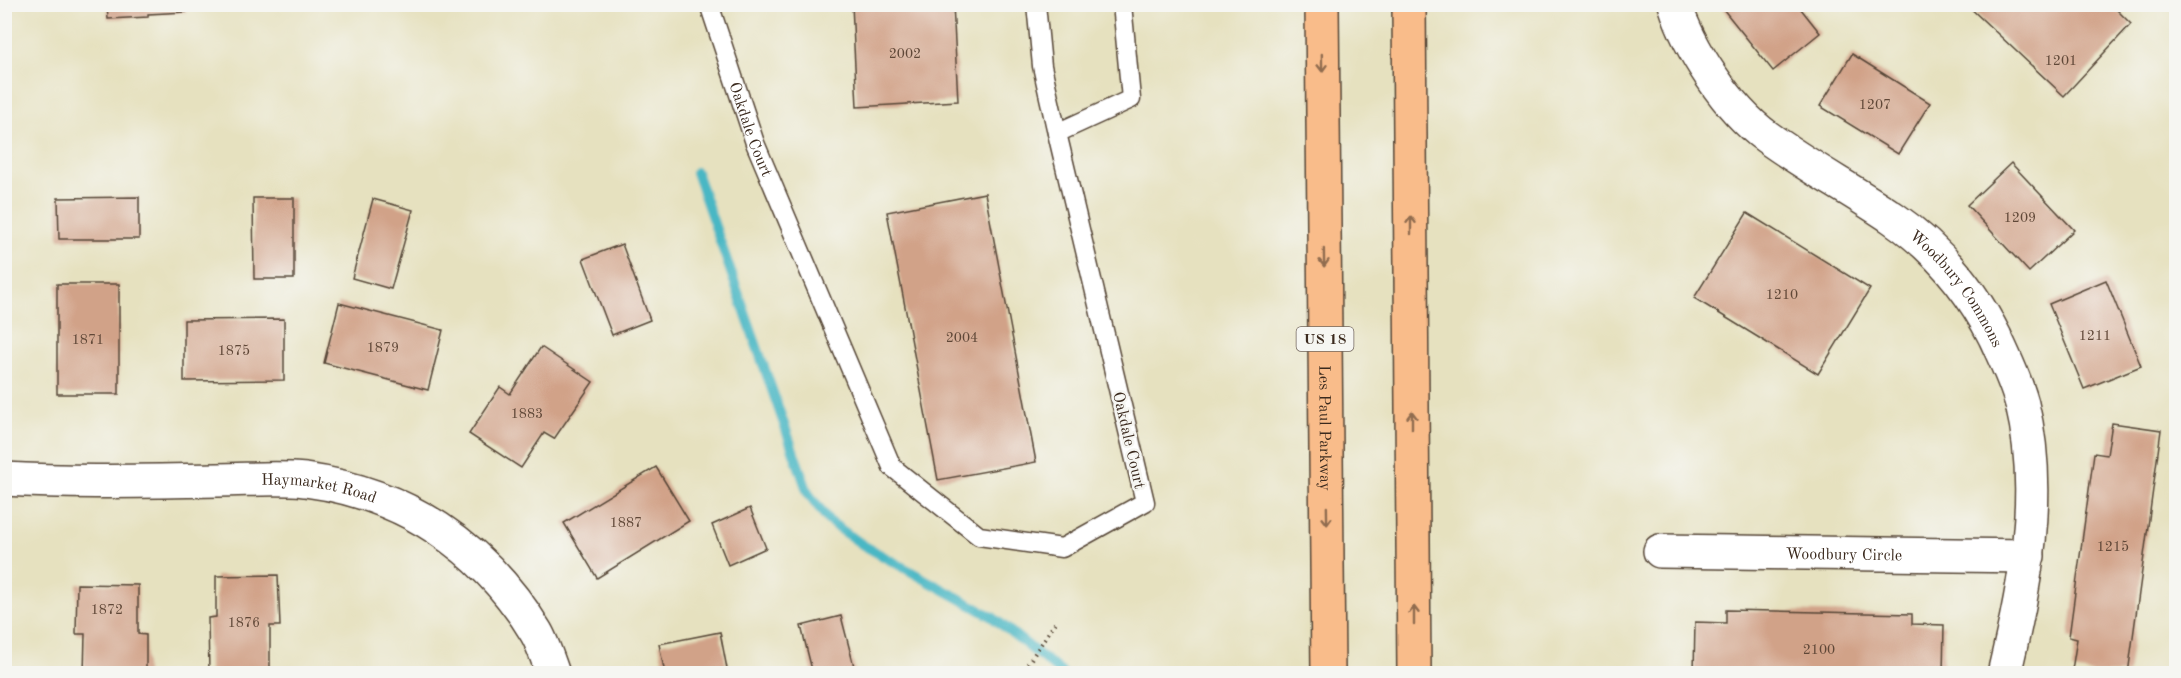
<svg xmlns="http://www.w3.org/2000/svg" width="2181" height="678" viewBox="0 0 2181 678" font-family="'Old Standard TT',serif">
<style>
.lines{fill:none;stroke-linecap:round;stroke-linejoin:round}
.stream{stroke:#49b7c4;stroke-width:10}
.building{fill:#d1a288}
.lane-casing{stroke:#554536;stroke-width:21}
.street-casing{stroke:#554536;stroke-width:36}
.primary-casing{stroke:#554536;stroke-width:36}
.path{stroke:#554536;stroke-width:4;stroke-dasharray:1.5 4.5;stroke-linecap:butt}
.lane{stroke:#fff;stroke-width:18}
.street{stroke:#fff;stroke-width:33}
.primary{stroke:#f9bc8a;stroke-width:33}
.oneway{stroke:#906c4f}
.labels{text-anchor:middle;stroke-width:5;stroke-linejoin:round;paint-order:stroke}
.number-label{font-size:14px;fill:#604838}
.shield{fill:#f6f6f2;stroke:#73675e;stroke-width:1.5}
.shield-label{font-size:15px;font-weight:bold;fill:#3b2a1e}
.street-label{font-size:16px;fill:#3b2a1e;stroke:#f6f6f2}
</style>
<rect width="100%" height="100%" fill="#f6f6f2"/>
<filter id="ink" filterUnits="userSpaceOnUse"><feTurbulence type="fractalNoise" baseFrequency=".0167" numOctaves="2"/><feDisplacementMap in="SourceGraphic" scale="12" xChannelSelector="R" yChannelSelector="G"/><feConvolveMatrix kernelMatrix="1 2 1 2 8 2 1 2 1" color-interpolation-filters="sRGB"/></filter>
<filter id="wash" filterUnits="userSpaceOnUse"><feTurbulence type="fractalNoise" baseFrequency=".008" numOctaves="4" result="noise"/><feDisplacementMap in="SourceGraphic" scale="24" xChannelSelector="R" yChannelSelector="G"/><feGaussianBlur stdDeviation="1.35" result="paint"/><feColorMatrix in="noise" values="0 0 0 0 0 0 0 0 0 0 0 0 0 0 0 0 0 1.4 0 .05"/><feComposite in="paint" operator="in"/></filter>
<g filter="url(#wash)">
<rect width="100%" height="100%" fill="#e6e1bf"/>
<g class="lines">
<path class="stream" d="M696 172 808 493 829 521 863 545 991 616 1063 674"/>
</g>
<g id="blocks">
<g class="building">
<path d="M852 4H953L958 101 857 107Z"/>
<path d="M1719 4H1797L1820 33 1773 71Z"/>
<path d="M1966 4H2111L2131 24 2064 96Z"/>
<path d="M107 5H186V12L148 14V17L108 19Z"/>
<path d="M1852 54 1930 103 1898 154 1820 106Z"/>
<path d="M2011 163 2074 230 2029 272 1967 205Z"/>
<path d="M985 193 1036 462 938 480 887 212Z"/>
<path d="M139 197V239H59L58 198Z"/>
<path d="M253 198H294V279H254Z"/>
<path d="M373 199 413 210 391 289 352 278Z"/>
<path d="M1747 213 1870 289 1818 374 1694 298Z"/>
<path d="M622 244 650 320 612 335 583 259Z"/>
<path d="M2106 280 2141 366 2084 389 2049 304Z"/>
<rect x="57" y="284" width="62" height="110"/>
<path d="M339 303 443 330 428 390 324 363Z"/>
<path d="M284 319V380L184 381V320Z"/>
<path d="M541 347 593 382 554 439 544 433 521 468 469 434 500 387 510 394Z"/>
<path d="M2112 423 2161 430 2128 674H2096L2072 670 2077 639 2069 637 2094 453 2107 455Z"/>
<path d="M656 467 689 521 597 578 564 523Z"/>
<path d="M750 508 766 548 728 565 712 525Z"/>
<path d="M278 575 280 626H270V674H209L208 618 216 617V576Z"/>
<path d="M77 584 138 585V634L146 635V674H84L85 634H76Z"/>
<path d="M1726 610 1912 614V624L1944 625 1943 674 1694 673 1695 622 1726 623Z"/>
<path d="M841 616 856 674H813L801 626Z"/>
<path d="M720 632 728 674H665L659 644Z"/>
</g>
</g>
</g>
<g filter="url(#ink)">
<use href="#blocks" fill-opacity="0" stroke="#554536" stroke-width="1.5"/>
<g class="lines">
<defs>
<g id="lane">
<path id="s1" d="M709 4 755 143 892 467 979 536 1062 548 1145 502 1057 133 1131 99 1122 4"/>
<path d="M1036 4 1042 66 1057 133"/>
</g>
<g id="street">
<path id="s2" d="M1675 4C1689 49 1728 109 1767 137 1807 166 1852 190 1893 218 1938 249 1971 289 1995 337 2005 359 2016 381 2022 404 2044 493 2025 587 2004 674"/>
<path id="s3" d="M4 479C76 483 147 481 218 480 246 480 277 477 305 480 404 493 484 546 536 632 543 644 548 660 553 674"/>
<path id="s4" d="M1660 551 2028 556"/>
</g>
<g id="primary">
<path id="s5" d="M1322 4 1328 674"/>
<path d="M1409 4 1414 674"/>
</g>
</defs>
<use href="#lane" class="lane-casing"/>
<use href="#street" class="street-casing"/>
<use href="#primary" class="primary-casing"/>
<path class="path" d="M1021 674 1055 623"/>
<use href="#lane" class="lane"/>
<use href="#street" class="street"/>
<use href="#primary" class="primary"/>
</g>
<defs><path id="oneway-shaft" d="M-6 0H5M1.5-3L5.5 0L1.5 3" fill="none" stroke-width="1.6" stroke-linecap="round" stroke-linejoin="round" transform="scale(1.5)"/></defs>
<g class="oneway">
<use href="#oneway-shaft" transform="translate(1322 63) rotate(89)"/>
<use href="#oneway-shaft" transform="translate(1411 225) rotate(-90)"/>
<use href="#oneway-shaft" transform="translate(1324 258) rotate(89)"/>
<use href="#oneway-shaft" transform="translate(1412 420) rotate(-90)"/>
<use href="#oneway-shaft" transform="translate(1327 516) rotate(89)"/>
<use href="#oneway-shaft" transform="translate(1414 615) rotate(-90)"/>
</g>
</g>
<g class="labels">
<g class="number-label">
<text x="905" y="58">2002</text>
<text x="2061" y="65">1201</text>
<text x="1875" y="109">1207</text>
<text x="2020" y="222">1209</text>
<text x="1782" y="299">1210</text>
<text x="2095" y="340">1211</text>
<text x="962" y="342">2004</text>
<text x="88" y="344">1871</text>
<text x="383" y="352">1879</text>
<text x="234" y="355">1875</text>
<text x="527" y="418">1883</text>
<text x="626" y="527">1887</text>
<text x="2113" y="551">1215</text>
<text x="107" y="614">1872</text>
<text x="244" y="627">1876</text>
<text x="1819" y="654">2100</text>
</g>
<rect class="shield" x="1296.5" y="327" width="57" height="24" rx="4.5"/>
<g class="shield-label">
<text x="1325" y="344">US 18</text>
</g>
<g class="street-label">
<text dy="6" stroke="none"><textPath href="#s1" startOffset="132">Oakdale Court</textPath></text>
<text dy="6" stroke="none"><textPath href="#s2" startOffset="410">Woodbury Commons</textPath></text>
<text dy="6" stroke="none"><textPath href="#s5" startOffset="424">Les Paul Parkway</textPath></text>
<text transform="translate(1130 440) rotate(77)" y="6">Oakdale Court</text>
<text dy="6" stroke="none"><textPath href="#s3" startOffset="316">Haymarket Road</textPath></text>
<text dy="6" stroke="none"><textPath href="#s4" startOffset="184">Woodbury Circle</textPath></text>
</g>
</g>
<rect width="2181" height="678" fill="none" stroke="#f6f6f2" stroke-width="24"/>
</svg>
